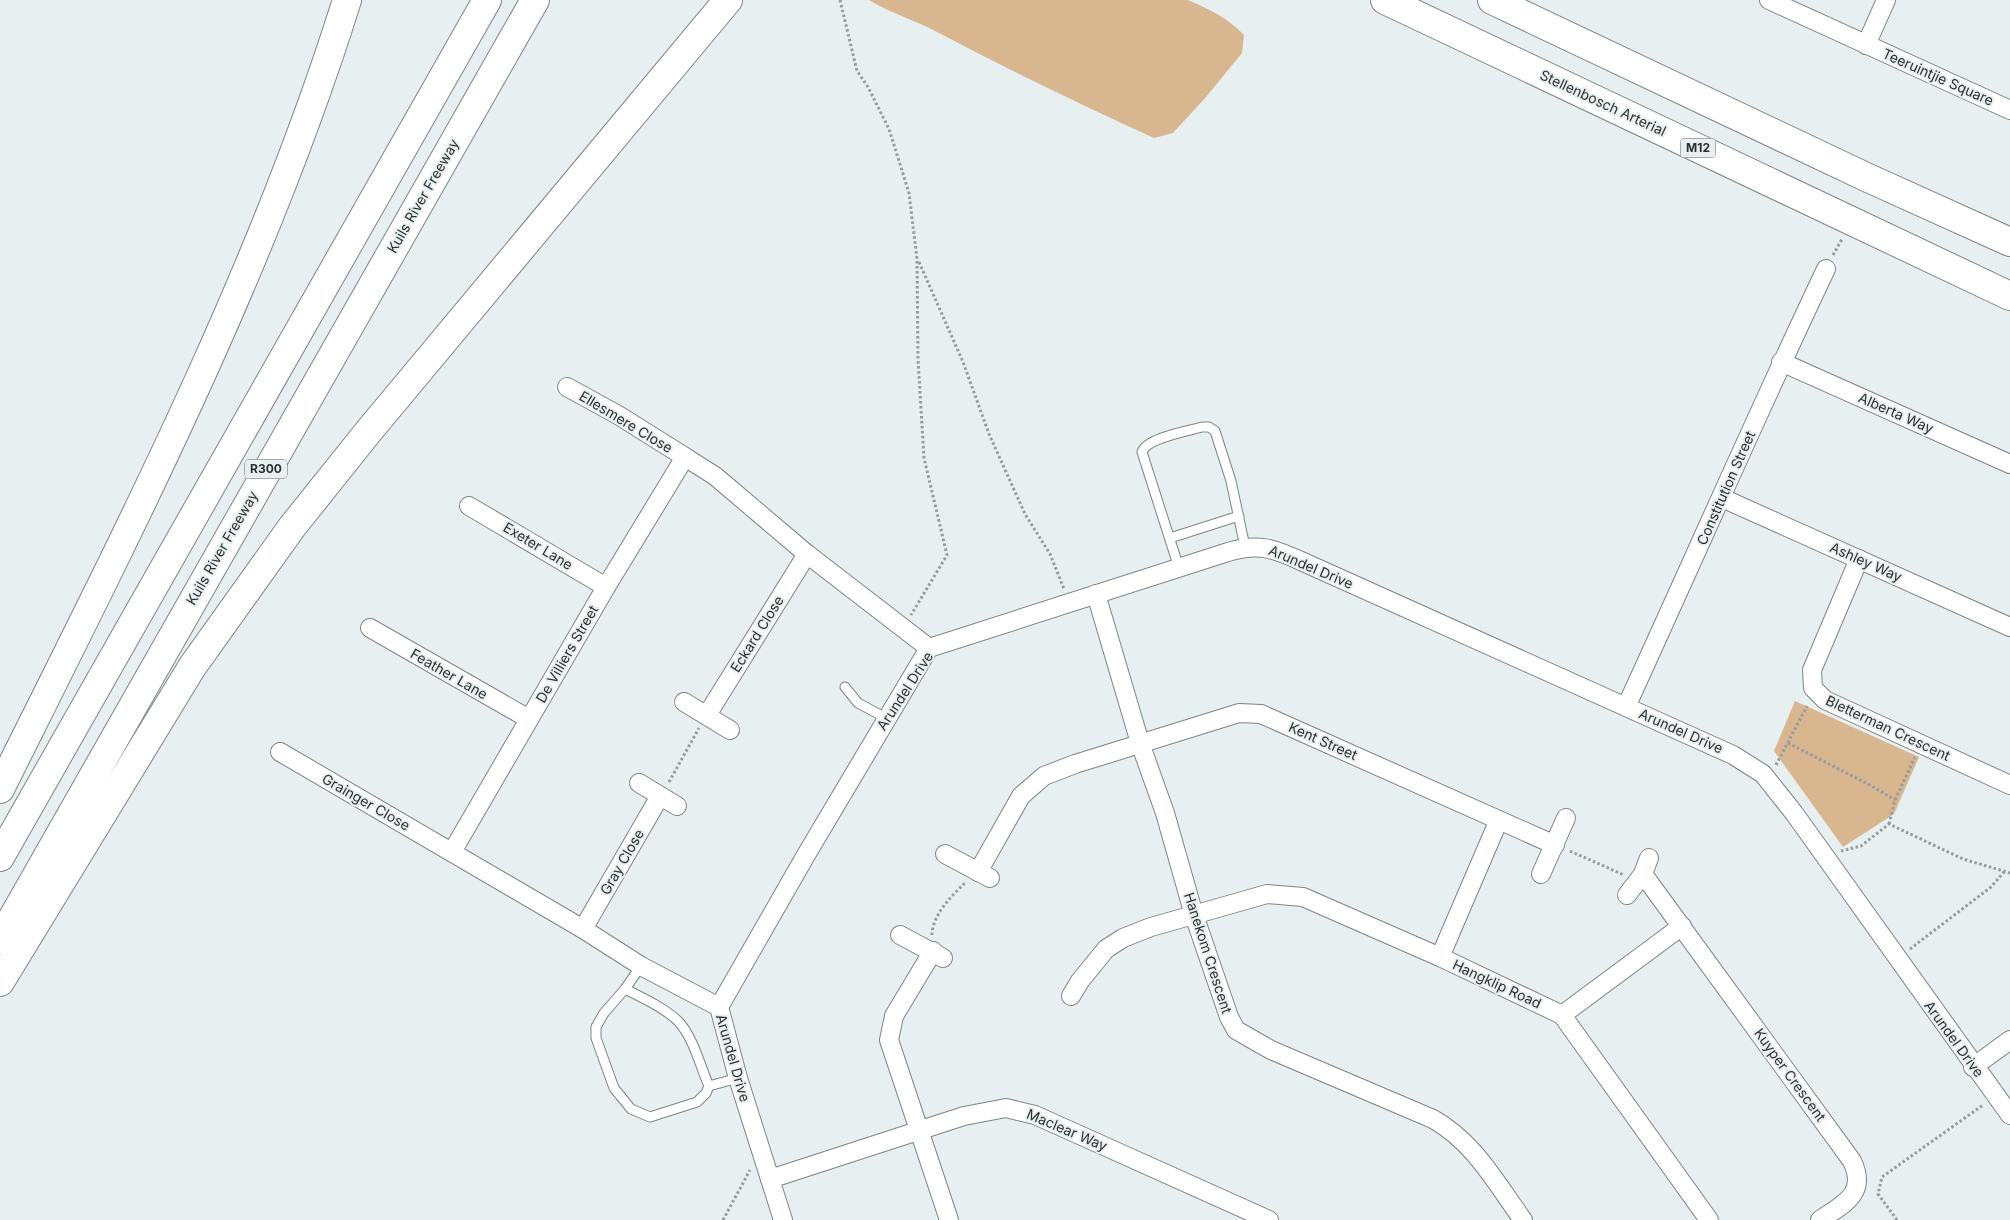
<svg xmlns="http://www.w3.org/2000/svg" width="2010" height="1220" viewBox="0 0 2010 1220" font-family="Inter,sans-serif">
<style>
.green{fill:#d8b68f}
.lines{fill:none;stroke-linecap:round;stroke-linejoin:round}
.service-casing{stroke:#7d8586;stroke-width:11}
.minor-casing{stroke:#7d8586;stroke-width:20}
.primary-casing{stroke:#7d8586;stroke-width:30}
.motorway-casing{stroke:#7d8586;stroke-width:30}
.path{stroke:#969c9d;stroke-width:3;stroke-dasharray:2.5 2.5;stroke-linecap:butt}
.service{stroke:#fff;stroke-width:9}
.minor{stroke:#fff;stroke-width:18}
.primary{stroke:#fff;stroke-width:28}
.motorway{stroke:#fff;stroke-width:28}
.labels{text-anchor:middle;stroke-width:4;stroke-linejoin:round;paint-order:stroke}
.shield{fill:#e8eff1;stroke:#65696a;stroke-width:1}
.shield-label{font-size:12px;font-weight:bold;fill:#2d3030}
.street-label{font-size:14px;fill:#2d3030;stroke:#e8eff1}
</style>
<rect width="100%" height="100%" fill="#e8eff1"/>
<g class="green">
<path d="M869 0H1188C1209 9 1228 18 1244 35L1242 53 1206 97 1173 133 1154 138C1082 105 1011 71 941 34 918 21 892 14 869 0Z"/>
<path d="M1795 701 1919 757 1894 814 1843 847 1774 751Z"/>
</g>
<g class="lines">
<defs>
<g id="service">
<path d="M1170 538 1239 516"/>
<path d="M1179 568 1142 452C1146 438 1188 431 1202 427H1209L1215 431 1231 481 1245 547"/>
<path d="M845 687 858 703 886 718"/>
<path d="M641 966 625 989 604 1013 596 1027V1038L614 1088 631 1109 650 1117 697 1102 706 1093 709 1086 738 1078"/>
<path d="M625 989C643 998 665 1008 679 1022 694 1039 700 1066 709 1086"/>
</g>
<g id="minor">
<path d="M1769 0 2010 110"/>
<path d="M1866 45 1886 0"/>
<path d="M1781 362 2010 464"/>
<path d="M567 387 618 415 685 457"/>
<path d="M1722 498 2010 627"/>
<path d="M469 506 606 587"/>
<path d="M1859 559 1812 670 1813 688 1825 700 2010 785"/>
<path d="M1096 594 1140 743 1165 813 1194 915 1229 1017 1236 1030 1271 1050 1433 1119C1474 1142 1496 1183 1523 1220"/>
<path d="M370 628 529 719"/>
<path d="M684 702 730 730"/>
<path d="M1626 707C1693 561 1757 414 1826 269"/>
<path d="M707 715 807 554"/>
<path d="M280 752 583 929 641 966 719 1007"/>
<path d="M639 783 677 806"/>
<path d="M452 852 606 587 685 457 715 476 807 554 929 648"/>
<path d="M945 854 990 878"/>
<path d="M978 872 1021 796 1044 776 1075 764 1239 713 1261 714 1555 845"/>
<path d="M1541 874 1566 818"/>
<path d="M1643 874 1852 1161C1868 1194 1843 1204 1820 1220"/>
<path d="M1627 895 1643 874 1649 858"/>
<path d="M583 929 660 796"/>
<path d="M900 935 943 958"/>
<path d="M933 951 894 1016 889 1040 949 1220"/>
<path d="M1440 957 1498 822"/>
<path d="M1071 996 1080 981 1106 949 1123 938 1151 927 1267 894 1303 897 1440 957 1562 1015 1709 1220"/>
<path d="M1562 1015 1682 926"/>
<path d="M1973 1067 2010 1040"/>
<path d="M770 1179 964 1116 1006 1108 1035 1115 1269 1220"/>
<path d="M783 1220 738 1078 719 1007 806 855 929 648 1228 552C1259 543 1272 548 1301 561L1733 755 1763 774 1794 813 2010 1115"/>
</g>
<g id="primary">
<path d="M1385 0 2010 296"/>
<path d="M1492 0 1866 177 2010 242"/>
</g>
<g id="motorway">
<path d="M0 789C128 532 261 275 347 0"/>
<path d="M0 857 487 0"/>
<path d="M0 940 535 0"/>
<path d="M0 982 192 667 292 527 368 432 728 0"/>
</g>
</defs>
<use href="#service" class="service-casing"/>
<use href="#minor" class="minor-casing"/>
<use href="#primary" class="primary-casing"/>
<use href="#motorway" class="motorway-casing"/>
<g class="path">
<path d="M840 0 857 71 868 87 889 129 909 193 917 259 918 359 924 458 947 555 911 615"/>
<path d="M1833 255 1842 239"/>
<path d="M919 262 963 362 989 434 1025 514 1050 554 1064 589"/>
<path d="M1788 743 1870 785 1895 800"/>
<path d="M1776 765 1807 706"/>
<path d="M669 782 699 728"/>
<path d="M1889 824 1895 800 1915 757"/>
<path d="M1570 851 1624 875"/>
<path d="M1841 851 1861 846 1889 824 1963 859 2010 873"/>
<path d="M932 935C932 916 951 896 965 883"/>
<path d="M1910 949 1991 887 2004 872"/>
<path d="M723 1220 750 1170"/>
<path d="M1897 1220 1878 1194 1882 1177 1983 1105"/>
</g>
<use href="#service" class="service"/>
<use href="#minor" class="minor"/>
<use href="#primary" class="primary"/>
<use href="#motorway" class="motorway"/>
</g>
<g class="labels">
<g class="shield">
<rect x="1680.5" y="138.5" width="35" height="19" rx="4"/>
<rect x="245" y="459.5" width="42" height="19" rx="4"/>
</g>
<g class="shield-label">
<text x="1698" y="152">M12</text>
<text x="266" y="473">R300</text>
</g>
<g class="street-label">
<text transform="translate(1938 77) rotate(24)" y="5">Teeruintjie Square</text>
<text transform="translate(1603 103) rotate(25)" y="5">Stellenbosch Arterial</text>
<text transform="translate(423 196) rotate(-60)" y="5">Kuils River Freeway</text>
<text transform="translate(1896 413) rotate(24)" y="5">Alberta Way</text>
<text transform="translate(626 422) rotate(31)" y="5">Ellesmere Close</text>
<text transform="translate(1726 488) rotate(-66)" y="5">Constitution Street</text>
<text transform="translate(538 546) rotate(31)" y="5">Exeter Lane</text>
<text transform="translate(222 548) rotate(-60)" y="5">Kuils River Freeway</text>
<text transform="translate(1866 562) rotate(24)" y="5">Ashley Way</text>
<text transform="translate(1311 567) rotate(23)" y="5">Arundel Drive</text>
<text transform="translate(757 634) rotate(-58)" y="5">Eckard Close</text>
<text transform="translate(567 654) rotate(-60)" y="5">De Villiers Street</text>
<text transform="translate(449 674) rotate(30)" y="5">Feather Lane</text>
<text transform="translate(905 691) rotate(-57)" y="5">Arundel Drive</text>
<text transform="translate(1888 728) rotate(25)" y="5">Bletterman Crescent</text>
<text transform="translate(1681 731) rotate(24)" y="5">Arundel Drive</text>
<text transform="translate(1323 741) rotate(24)" y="5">Kent Street</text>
<text transform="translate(366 802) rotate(30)" y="5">Grainger Close</text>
<text transform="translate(622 862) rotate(-60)" y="5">Gray Close</text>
<text transform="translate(1208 953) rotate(72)" y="5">Hanekom Crescent</text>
<text transform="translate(1497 984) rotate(25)" y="5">Hangklip Road</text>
<text transform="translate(1954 1039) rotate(54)" y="5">Arundel Drive</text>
<text transform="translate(733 1058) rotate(74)" y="5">Arundel Drive</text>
<text transform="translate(1790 1075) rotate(54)" y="5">Kuyper Crescent</text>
<text transform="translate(1067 1130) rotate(23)" y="5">Maclear Way</text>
</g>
</g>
</svg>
